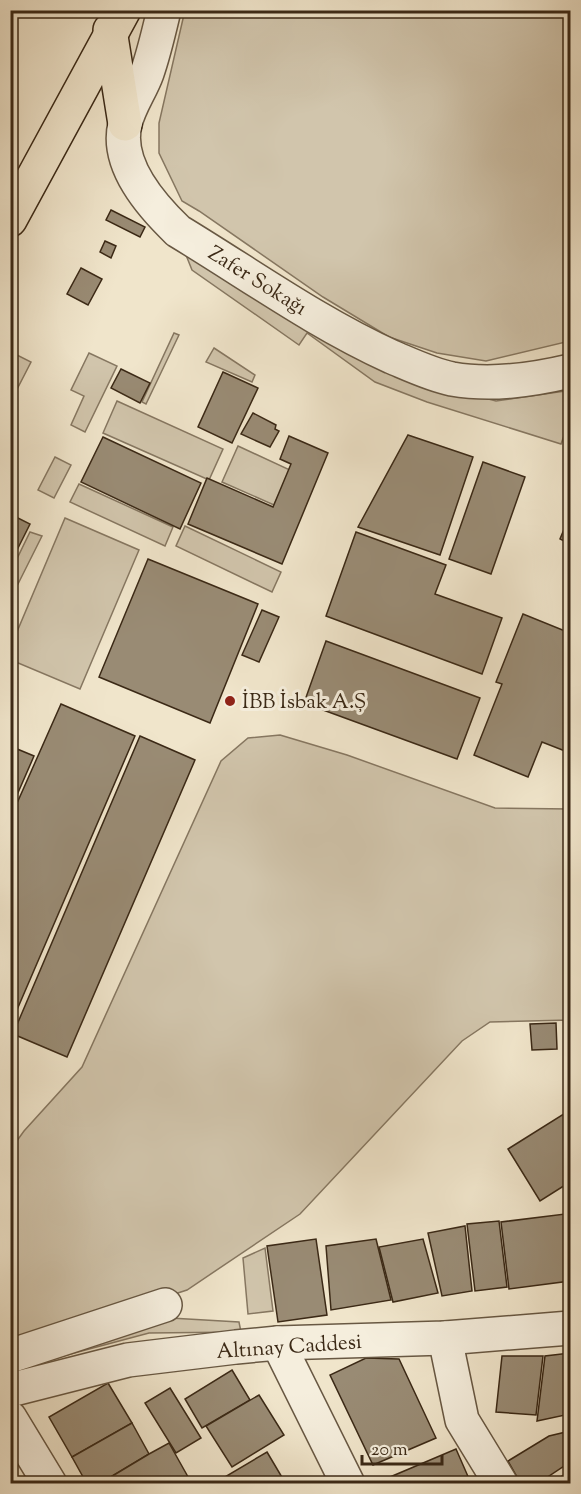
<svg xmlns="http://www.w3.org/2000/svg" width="581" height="1494" viewBox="0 0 581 1494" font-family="'Sorts Mill Goudy',serif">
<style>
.green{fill:#d1c5ac;stroke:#867761;stroke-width:1.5}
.building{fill:#998b74;stroke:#3b2916;stroke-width:1.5}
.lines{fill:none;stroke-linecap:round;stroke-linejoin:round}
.minor-casing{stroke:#685843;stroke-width:36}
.major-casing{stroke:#3b2916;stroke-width:36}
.minor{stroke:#f5eedd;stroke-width:33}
.major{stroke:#f0e5cb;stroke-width:33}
.poi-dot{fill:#8f2418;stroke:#f5eedd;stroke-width:2}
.labels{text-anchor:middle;stroke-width:6;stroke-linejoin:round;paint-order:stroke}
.street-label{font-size:21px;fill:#3b2916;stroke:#f5eedd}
.poi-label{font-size:21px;fill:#3b2916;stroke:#f5eedd;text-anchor:start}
</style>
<rect width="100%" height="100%" fill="#f0e5cb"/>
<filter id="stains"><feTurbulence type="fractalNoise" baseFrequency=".00333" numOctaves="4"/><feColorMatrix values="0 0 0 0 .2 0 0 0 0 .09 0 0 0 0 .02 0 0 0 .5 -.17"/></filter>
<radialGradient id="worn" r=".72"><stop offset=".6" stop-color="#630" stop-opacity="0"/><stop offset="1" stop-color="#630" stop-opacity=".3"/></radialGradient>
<g class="green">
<path d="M185 10 570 11V341L486 361 437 353 389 337 323 297 199 211 182 201 159 153V123Z"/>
<path d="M186 255 371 365 404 377 496 401 565 391 570 385V419L561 444 427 402 375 382 307 333 299 345 192 270Z"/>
<path d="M174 333 179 335 146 404 142 402Z"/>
<path d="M214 348 255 375 252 382 206 362Z"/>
<path d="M11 352 31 362 11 401Z"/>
<path d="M89 353 117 366 85 432 71 425 84 396 71 390Z"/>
<path d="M117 401 223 449 209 480 103 433Z"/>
<path d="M238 446 290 470 274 505 222 482Z"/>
<path d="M55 457 71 465 54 498 38 490Z"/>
<path d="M79 484 173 527 165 546 70 502Z"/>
<path d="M65 518 139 550 80 689 11 660V646Z"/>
<path d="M185 526 281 572 272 592 176 546Z"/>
<path d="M30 532 42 536 11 598V571Z"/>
<path d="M280 735 347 755 495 808 570 809V1020L490 1022 462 1041 300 1214 187 1290 11 1347V1149L24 1131 82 1067 221 761 248 738Z"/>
<path d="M265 1248 273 1311 248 1314 243 1258Z"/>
<path d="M153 1317 239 1322 241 1332 149 1333 18 1368Z"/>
</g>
<g class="building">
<path d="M111 210 145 227 140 237 106 220Z"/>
<path d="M105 241 116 246 111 258 100 252Z"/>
<path d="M81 268 102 279 88 305 67 294Z"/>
<path d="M121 369 150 383 140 403 111 388Z"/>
<path d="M223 372 258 388 232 443 198 427Z"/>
<path d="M253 413 276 425 275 429 279 431 270 447 241 434Z"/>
<path d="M570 430V447L565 444Z"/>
<path d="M408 435 473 457 440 555 358 527Z"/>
<path d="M289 436 328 453 282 564 188 524 207 478 273 507 291 464 280 459Z"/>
<path d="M103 437 201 483 180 529 81 482Z"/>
<path d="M483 462 525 477 491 574 449 559Z"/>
<path d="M10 514 30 524 10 564Z"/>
<path d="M565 527 570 529V544L560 539Z"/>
<path d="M356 532 446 565 435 594 502 618 482 674 326 616Z"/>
<path d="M148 559 258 604 210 723 99 677Z"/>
<path d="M262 610 279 617 259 662 242 655Z"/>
<path d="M523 614 570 633V738L565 751 542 742 528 777 474 755 502 684 496 682Z"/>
<path d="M326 641 480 698 457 759 304 703Z"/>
<path d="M61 704 135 736 10 1026V819Z"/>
<path d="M140 736 195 760 67 1057 13 1034Z"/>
<path d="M10 746 34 756 10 811Z"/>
<path d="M556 1023 557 1049 532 1050 530 1024Z"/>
<path d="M570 1110V1182L540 1201 508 1149Z"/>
<path d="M565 1214 570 1260V1281L509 1289 501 1222Z"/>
<path d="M499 1221 507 1287 475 1291 467 1224Z"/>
<path d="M465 1226 472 1291 442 1296 428 1233Z"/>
<path d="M316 1239 327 1315 278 1322 267 1246Z"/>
<path d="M376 1239 391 1300 331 1310 326 1246Z"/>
<path d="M423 1239 438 1293 393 1302 379 1247Z"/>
<path d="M570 1353V1414L537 1421 545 1356Z"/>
<path d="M502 1356H543L536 1415 496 1412Z"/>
<path d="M366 1358 399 1359 436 1438 373 1465 330 1375Z"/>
<path d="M232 1370 250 1400 202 1428 185 1399Z"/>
<path d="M108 1383 132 1423 72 1457 49 1417Z"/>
<path d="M170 1388 201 1438 176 1453 145 1403Z"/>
<path d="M259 1395 284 1435 232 1467 206 1426Z"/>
<path d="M132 1423 149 1454 99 1484H87L72 1457Z"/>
<path d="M570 1431V1462L537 1484H521L508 1461 549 1436Z"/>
<path d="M169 1443 192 1484H99L149 1454Z"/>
<path d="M456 1449 470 1481 463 1484H385L383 1480Z"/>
<path d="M267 1452 286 1484H213Z"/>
<path d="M10 1471 17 1484H10Z"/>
<path d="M570 1471V1484H550Z"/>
</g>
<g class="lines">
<defs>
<g id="minor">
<path d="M164 10C159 31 154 53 147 73 141 90 129 106 125 124 115 165 152 206 178 231 249 274 317 323 392 357 411 365 432 375 452 379 492 386 532 380 570 371"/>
<path d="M445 1338 462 1420 501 1484"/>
<path d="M278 1343 348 1484"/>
<path d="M10 1356 165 1305"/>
<path d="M10 1390 128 1360 236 1347 278 1343 445 1338 570 1328"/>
<path d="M10 1418 50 1484"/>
</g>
<g id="major">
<path d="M110 30 125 124"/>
<path d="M10 220 124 10"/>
</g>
</defs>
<use href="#minor" class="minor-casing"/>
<use href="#major" class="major-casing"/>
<use href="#minor" class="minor"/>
<use href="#major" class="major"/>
</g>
<circle class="poi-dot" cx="230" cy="701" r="6"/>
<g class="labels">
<g class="street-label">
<text transform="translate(258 280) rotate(32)" y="7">Zafer Sokağı</text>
<text transform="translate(289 1346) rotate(-4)" y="7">Altınay Caddesi</text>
</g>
<g class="poi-label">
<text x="242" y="708">İBB İsbak A.Ş</text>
</g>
</g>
<rect width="581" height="1494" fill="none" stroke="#f0e5cb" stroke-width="36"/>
<rect x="12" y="12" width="557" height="1470" fill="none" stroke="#3b2916" stroke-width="3"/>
<rect x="18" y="18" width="545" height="1458" fill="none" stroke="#3b2916" stroke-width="1.5"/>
<path d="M362 1455v9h80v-9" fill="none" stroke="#3b2916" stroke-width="3"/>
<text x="371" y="1455" font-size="18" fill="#3b2916" stroke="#f5eedd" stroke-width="4.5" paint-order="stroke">20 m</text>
<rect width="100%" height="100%" filter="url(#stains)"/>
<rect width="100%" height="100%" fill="url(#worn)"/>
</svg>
